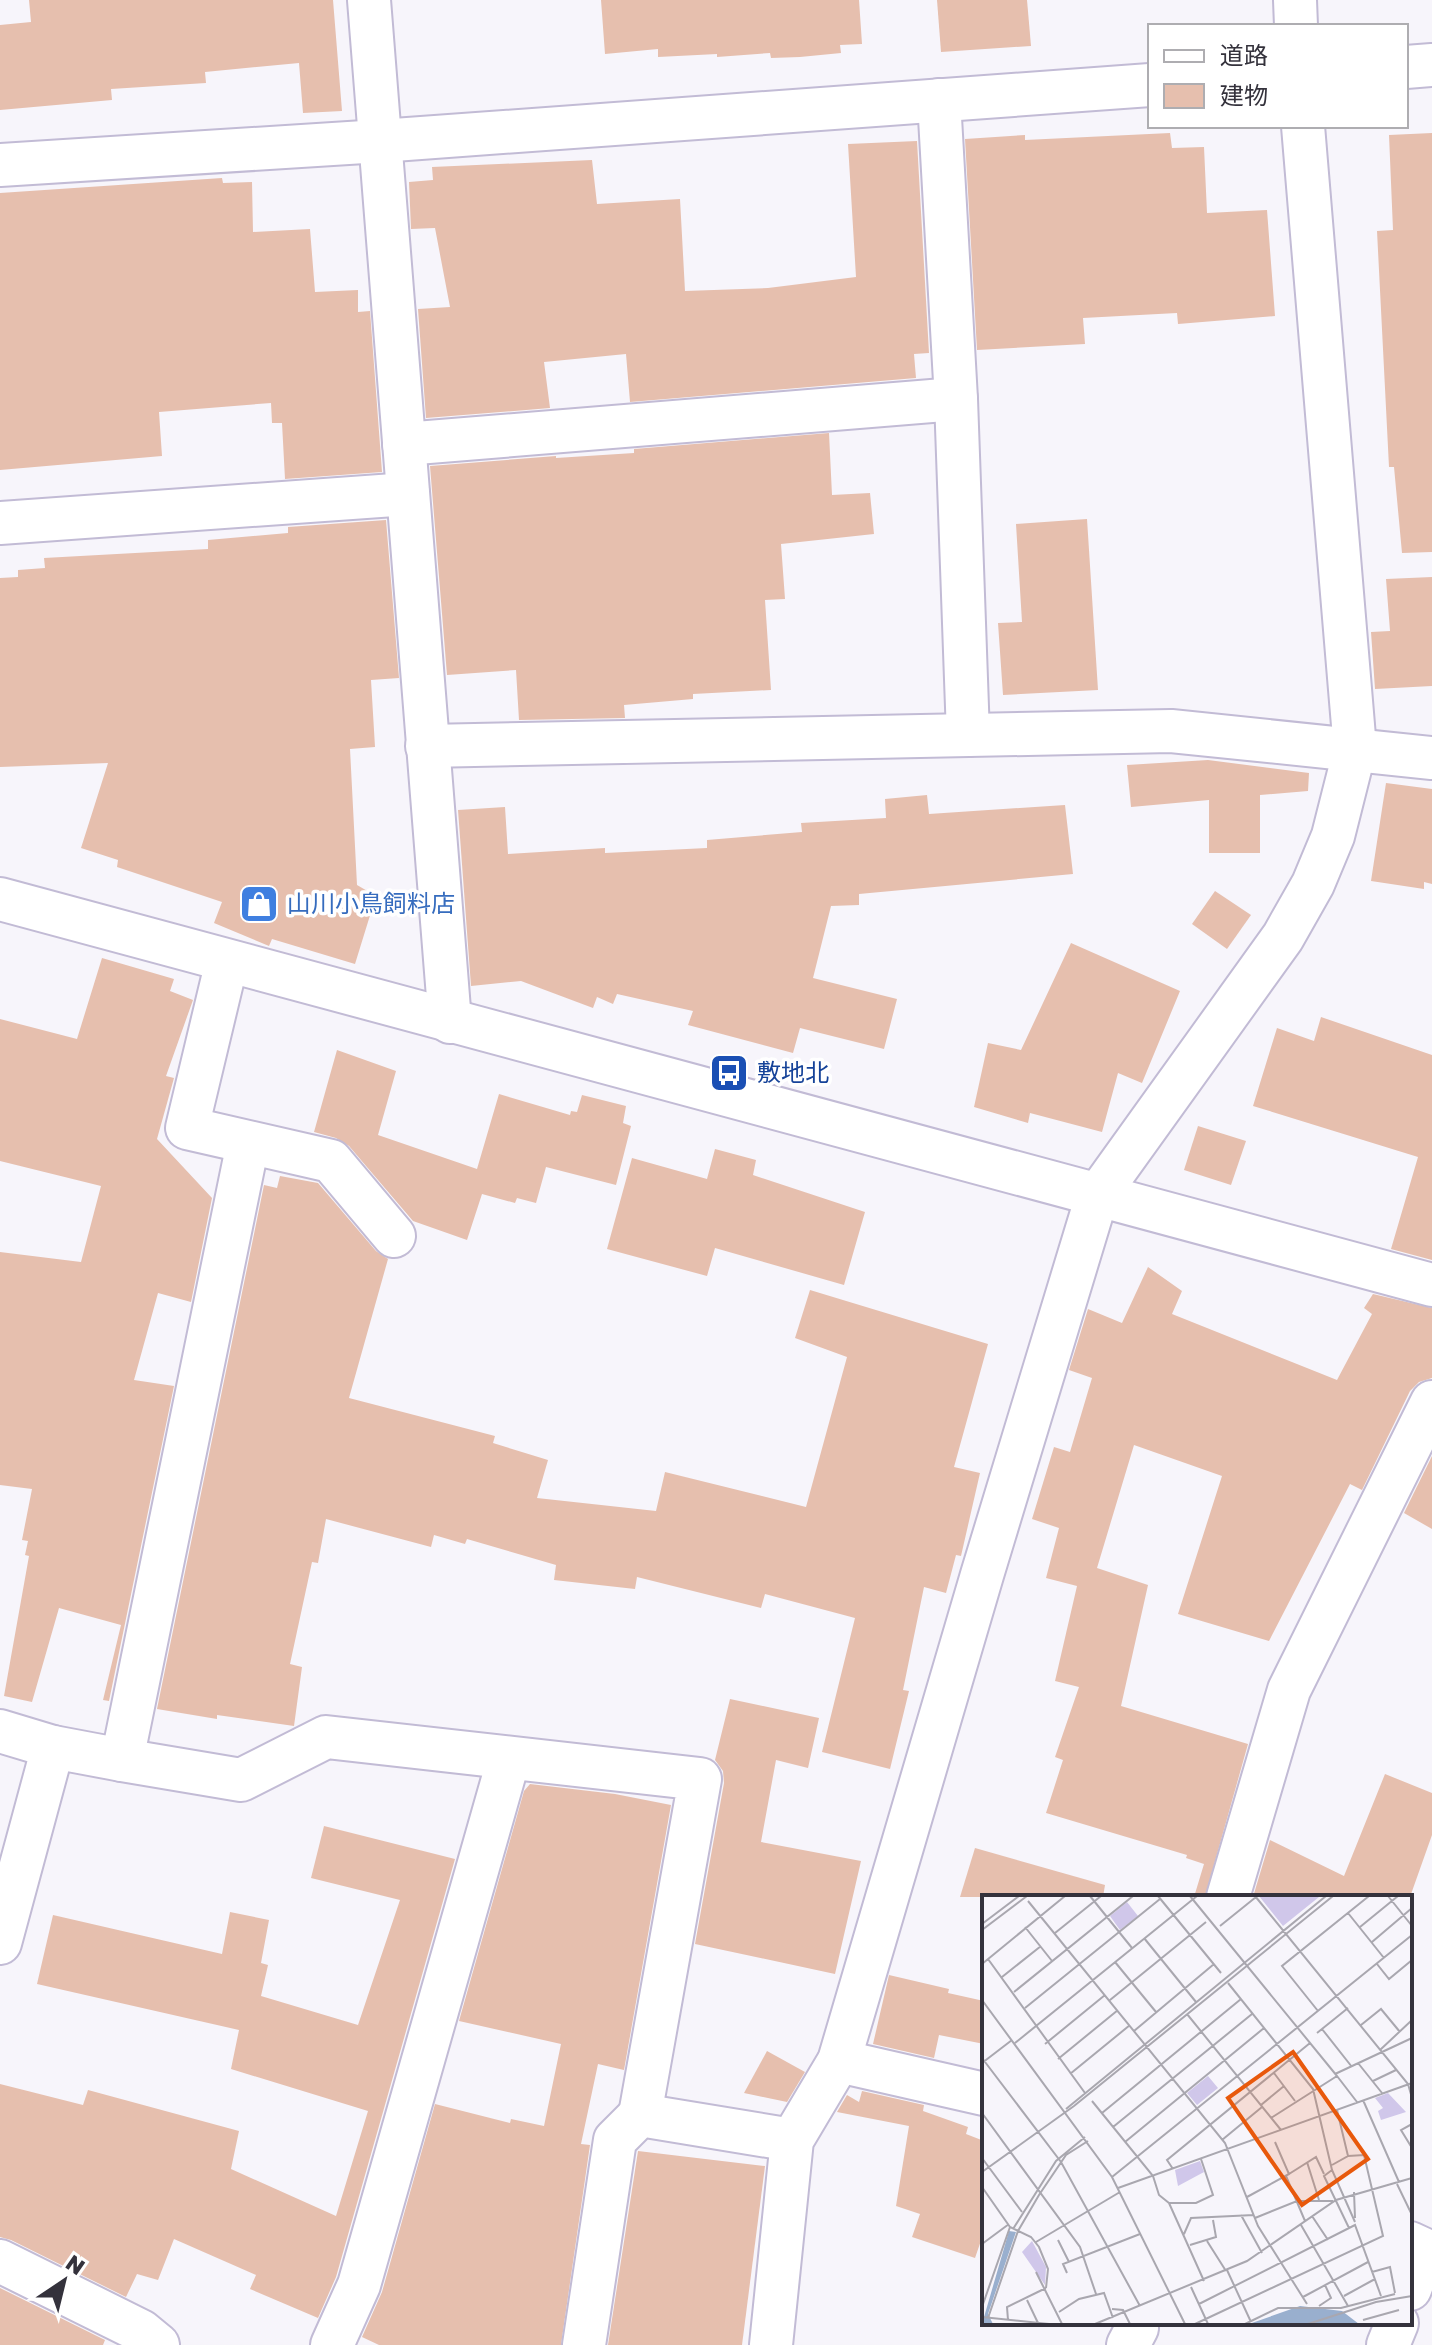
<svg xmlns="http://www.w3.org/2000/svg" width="1432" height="2345" viewBox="0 0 1432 2345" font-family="'Golos Text','Noto Sans JP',sans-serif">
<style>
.building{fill:#e6bfae}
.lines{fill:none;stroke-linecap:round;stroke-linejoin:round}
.street-casing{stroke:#c2bbd5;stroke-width:46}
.street{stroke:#fff;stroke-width:42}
.labels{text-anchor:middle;stroke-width:7;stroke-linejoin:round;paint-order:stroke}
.shop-label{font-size:24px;fill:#366cbe;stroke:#fff;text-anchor:start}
.transit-label{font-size:24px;fill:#164399;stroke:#fff;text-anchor:start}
.inset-road{fill:none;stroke:#a9a7af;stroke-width:2}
.view{fill:#e8590c;fill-opacity:0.15;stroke:#e8590c;stroke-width:4}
.inset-edge{fill:none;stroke:#34323c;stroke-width:4}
</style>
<rect width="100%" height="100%" fill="#f7f5fb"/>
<g class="building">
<path d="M29 0H333L342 111 303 113 299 63 205 72 206 83 111 89 112 100 0 110V25L31 22Z"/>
<path d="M601 0H859L862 44 840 45 841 53 800 57 771 58 770 53 717 57V54L658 57V49L605 54Z"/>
<path d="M937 0H1027L1031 46 941 52Z"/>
<path d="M1170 133 1172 148 1204 147 1207 213 1267 210 1275 316 1178 324 1177 313 1083 318 1085 344 977 350 965 139 1025 135V140Z"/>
<path d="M1432 133V552L1402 553 1394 467H1389L1377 231 1393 230 1389 135Z"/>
<path d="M917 141 929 353 914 354 916 378 630 402 626 354 544 362 550 408 426 418 418 309 450 307 435 228 411 229 409 182 433 180 432 167 592 160 597 204 680 199 685 291 768 288 856 277 848 144Z"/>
<path d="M222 178 223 183 252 182 253 232 310 229 315 292 358 290V312L370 311 382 472 285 479 282 423H272L271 403 159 412 162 456 0 470V193Z"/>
<path d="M829 433 832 495 870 493 874 534 781 544 785 599 765 600 771 690 693 694V699L624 705 625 718 519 720 516 670 447 675 430 466 556 456V458L634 453V449Z"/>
<path d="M1087 519 1098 690 1003 695 998 623 1022 622 1016 524Z"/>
<path d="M386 520 399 678 371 680 375 747 350 749 357 885 376 896 355 964 272 939 269 946 214 923 222 902 117 867 118 860 81 848 108 763 0 767V578L18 577V570L45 568 44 558 208 549V540L288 533V527Z"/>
<path d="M1432 577V686L1375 689 1371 632 1390 631 1386 579Z"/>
<path d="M1208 760 1309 773 1308 791 1260 795V853H1209V800L1131 807 1127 765Z"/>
<path d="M1386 783 1432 789V884L1424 882V889L1371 881Z"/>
<path d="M927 795 929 814 1065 805 1073 874 859 894V905L831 906 813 978 897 999 884 1049 800 1028 793 1053 688 1025 693 1011 617 994 613 1004 597 997 593 1008 521 981 471 986 458 810 505 807 508 854 605 848V853L707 848V840L802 832 801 823 886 818 885 799Z"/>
<path d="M1215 891 1251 915 1227 949 1192 924Z"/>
<path d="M1071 943 1180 991 1142 1083 1118 1073 1102 1132 1030 1113 1028 1123 974 1107 988 1043 1021 1050Z"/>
<path d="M102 958 174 979 170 991 193 1000 166 1076 174 1078 157 1139 212 1198 191 1302 158 1293 134 1380 174 1386 109 1701 103 1700 121 1625 59 1608 32 1702 4 1696 29 1556 25 1555 28 1541 22 1540 32 1489 0 1485V1252L81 1262 101 1186 0 1161V1019L77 1039Z"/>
<path d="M1321 1017 1432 1055V1260L1391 1249 1418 1157 1253 1106 1277 1028 1314 1041Z"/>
<path d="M337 1050 396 1071 378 1135 477 1169 499 1094 570 1115 571 1111 577 1112 582 1095 626 1106 623 1123 631 1126 616 1185 546 1167 536 1203 517 1198 515 1203 482 1194 467 1240 413 1221 349 1146 336 1138 314 1132Z"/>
<path d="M1198 1126 1246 1141 1231 1185 1184 1170Z"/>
<path d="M715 1149 756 1160 753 1175 865 1212 844 1285 715 1248 707 1276 607 1249 632 1158 707 1179Z"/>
<path d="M280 1176 318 1183 376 1251 388 1259 349 1398 495 1436 493 1443 548 1460 537 1498 656 1511 665 1472 806 1507 847 1357 795 1338 810 1290 988 1344 954 1467 980 1473 961 1556 956 1555 946 1593 924 1587 903 1690 909 1691 890 1769 822 1752 855 1618 765 1594 761 1608 637 1577 635 1589 554 1580 556 1565 467 1539 465 1544 434 1535 431 1547 326 1519 318 1563 312 1562 290 1664 302 1667 294 1726 217 1715V1719L157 1709 264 1185 277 1188Z"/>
<path d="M1148 1267 1182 1291 1172 1314 1337 1380 1372 1314 1364 1308 1373 1294 1432 1308V1378L1419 1382 1410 1391 1362 1490 1350 1484 1269 1641 1178 1614 1222 1476 1134 1445 1097 1568 1148 1585 1121 1706 1248 1744 1205 1897H1194L1204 1864 1186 1858 1187 1855 1046 1813 1063 1760 1055 1757 1079 1687 1055 1681 1077 1586 1046 1578 1059 1528 1032 1519 1054 1447 1070 1452 1092 1378 1069 1370 1088 1309 1122 1323Z"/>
<path d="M1432 1456V1529L1404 1513Z"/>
<path d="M730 1699 819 1718 808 1768 776 1760 761 1842 861 1861 835 1974 695 1944 724 1783 723 1771 715 1760Z"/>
<path d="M1385 1774 1432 1793V1835L1410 1897H1253L1270 1840 1344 1876Z"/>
<path d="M530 1784 615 1794 671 1805 624 2070 598 2064 581 2144 590 2145 561 2345H379L362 2337 382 2292 435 2104 510 2123 511 2119 544 2126 561 2044 459 2021 524 1791Z"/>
<path d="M324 1826 455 1859 336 2277 318 2318 250 2289 256 2275 174 2239 158 2280 137 2274 126 2297 11 2240 0 2237V2084L83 2105 88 2090 239 2131 231 2169 336 2216 368 2111 231 2069 239 2030 37 1984 53 1915 222 1954 230 1912 269 1920 261 1963 268 1965 261 1996 358 2025 400 1900 311 1878Z"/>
<path d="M975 1848 1105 1885 1103 1897H960Z"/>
<path d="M889 1975 949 1989 948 1993 984 2001V2044L939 2035 934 2058 873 2044Z"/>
<path d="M767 2051 805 2072 787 2102 744 2093Z"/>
<path d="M862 2091 924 2105 923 2111 968 2127 966 2134 984 2141V2232L975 2258 912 2237 920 2214 896 2206 909 2126 837 2112 847 2095 859 2102Z"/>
<path d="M638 2151 765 2166 742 2345H608Z"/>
<path d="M0 2288 105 2340 103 2345H0Z"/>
</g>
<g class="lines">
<defs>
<g id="street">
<path d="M369 0 450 1022"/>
<path d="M1295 0 1296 26"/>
<path d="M1406 67 1432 65"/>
<path d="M939 100 956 399 968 735"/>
<path d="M0 165 380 141 1150 85"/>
<path d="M404 444 956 399"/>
<path d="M0 523 408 494"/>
<path d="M427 746 1171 731 1432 758"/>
<path d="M0 899 1432 1285"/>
<path d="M227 961 187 1128 331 1161 394 1236"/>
<path d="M0 1731 53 1747 122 1760 248 1143"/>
<path d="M122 1760 241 1780 326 1737 700 1779 640 2115"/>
<path d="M1228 1897 1289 1690 1432 1402"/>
<path d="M0 1943 53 1747"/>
<path d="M839 2061 984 2094"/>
<path d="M1410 2243 1425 2250 1410 2289"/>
<path d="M0 2261 141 2331 158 2345"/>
<path d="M332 2345 359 2285 509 1758"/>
<path d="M584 2345 615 2140 640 2115 792 2140"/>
<path d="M771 2345 792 2140 839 2061 982 1575 1097 1196 1283 937 1313 884 1333 836 1355 749 1303 126"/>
<path d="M1128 2345 1137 2328"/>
<path d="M1388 2345 1397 2323"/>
</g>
</defs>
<use href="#street" class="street-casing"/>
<use href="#street" class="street"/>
</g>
<defs>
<symbol id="shop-square" viewBox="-11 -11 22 22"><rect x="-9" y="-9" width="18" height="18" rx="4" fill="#3f7fe0" stroke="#fff"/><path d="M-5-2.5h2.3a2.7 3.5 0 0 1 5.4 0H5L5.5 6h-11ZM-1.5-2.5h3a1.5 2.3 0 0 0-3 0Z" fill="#fff"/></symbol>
<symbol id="bus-square" viewBox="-11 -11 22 22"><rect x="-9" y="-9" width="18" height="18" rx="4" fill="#1a4fb4" stroke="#fff"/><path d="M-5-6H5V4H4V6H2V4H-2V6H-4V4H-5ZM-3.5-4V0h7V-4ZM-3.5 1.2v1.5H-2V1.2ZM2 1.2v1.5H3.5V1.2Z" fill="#fff"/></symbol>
</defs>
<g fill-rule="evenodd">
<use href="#shop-square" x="237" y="882" width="44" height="44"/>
<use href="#bus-square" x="707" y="1051" width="44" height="44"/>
</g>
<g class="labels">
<g class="shop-label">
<text x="287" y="912">山川小鳥飼料店</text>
</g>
<g class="transit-label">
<text x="757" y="1081">敷地北</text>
</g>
</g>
<g transform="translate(982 1895)">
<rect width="430" height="430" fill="#f7f5fb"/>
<path d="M277 1H336L337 2 301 31ZM145 7 156 21 138 35 128 21ZM226 181 236 193 215 210 205 198ZM406 198 424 217 399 225 396 216 401 213 393 203ZM218 266 222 277 196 291 193 275ZM50 346 64 372 63 390 40 357Z" fill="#d0c7ea"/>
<path d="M27 336 34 337 6 419 11 429H0ZM318 411 360 416 377 429H267Z" fill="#99afce"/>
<path class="inset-road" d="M108 1 150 53M176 1 239 78M208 1 355 181M273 1 426 189 430 203M406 1 430 31M46 6 243 248 276 331 325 409M366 18 402 63M0 29 37 1M238 31 274 2M43 32 70 66M378 32 416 1M0 35 45 1M73 38 119 1M162 43 214 107M390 47 430 13M6 64 103 198M133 67 174 117M0 69 83 1M395 69 407 84 430 65M20 82 59 51M246 88 331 194 350 275 373 327M32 97 151 1M0 105 130 282 203 429M128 105 224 27M43 113 178 4M336 116 300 71 387 1M205 119 299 235M379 130 399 114 418 137M340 134 370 172M152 136 232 69M335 138 366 113M33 148 215 1M63 149 123 100M398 155 430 125M0 163 79 267 158 411M76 164 136 115M0 168 30 145M376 168 400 198M292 178 313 206M88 179 148 130M353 179 430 143M391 186 414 175M381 205 417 287M110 206 171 281 177 300 187 308H214L231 300 219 264M279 210 302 191M84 214 344 1M0 218 98 352 114 399M120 218 259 104M289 223 355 181 375 207M430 229 419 235 430 253M131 232 270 119M240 245 280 212M143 247 282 133M0 263 40 317M325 267 337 305M350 270 366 261 355 215M191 274 185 265 328 148M350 275 342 281 367 333M0 277 92 211 351 1M307 279 334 262 342 279M304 281 323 326M130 282 430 40M415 289 430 320M0 292 28 332 49 342 57 352 66 374 64 393M136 293 430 188M372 297 373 323M265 302 307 279 293 247M187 308 222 386M259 320 280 358M330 321 346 345M273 323 315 306H351M319 330 366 411M31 334 74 266 103 242M202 339 209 323 272 320M76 345 87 367M225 346 244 376M54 347 138 297M0 349 27 329M208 350 234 342 231 325M245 375 269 427M54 377 80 429M390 377 408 372 413 398M85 378 81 369 158 339M209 392 226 429M362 401 393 384M321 402 386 367M45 405 56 428M217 409 373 330 399 401M337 411 349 403 343 390M0 412 28 332M130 414 141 415 148 429M77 417 97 404 122 398 131 423M0 422 67 429M6 423 36 336 57 300 84 260 106 246M26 425 25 412 64 393M381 425 417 415M113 429 265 366 354 305 430 283M213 429 401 341 382 260 366 261M263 429 296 413H359L413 399M326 429 394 407 430 401"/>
<path class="view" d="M311 157 386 264 320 310 246 203Z"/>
<rect width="430" height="430" class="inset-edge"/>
</g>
<rect x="1148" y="24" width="260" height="104" fill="#ffffff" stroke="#aeadb1" stroke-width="2"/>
<rect x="1164" y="50" width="40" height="12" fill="#ffffff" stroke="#aeadb1" stroke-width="2"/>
<text x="1220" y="64" font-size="24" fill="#34323c">道路</text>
<rect x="1164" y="84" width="40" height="24" fill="#e6bfae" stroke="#aeadb1" stroke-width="2"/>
<text x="1220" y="104" font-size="24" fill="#34323c">建物</text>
<g transform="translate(64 2281) rotate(35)" stroke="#ffffff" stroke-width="6" paint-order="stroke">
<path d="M0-6L14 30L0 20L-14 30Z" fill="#34323c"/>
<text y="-12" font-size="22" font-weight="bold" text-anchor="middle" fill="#34323c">N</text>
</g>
</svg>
